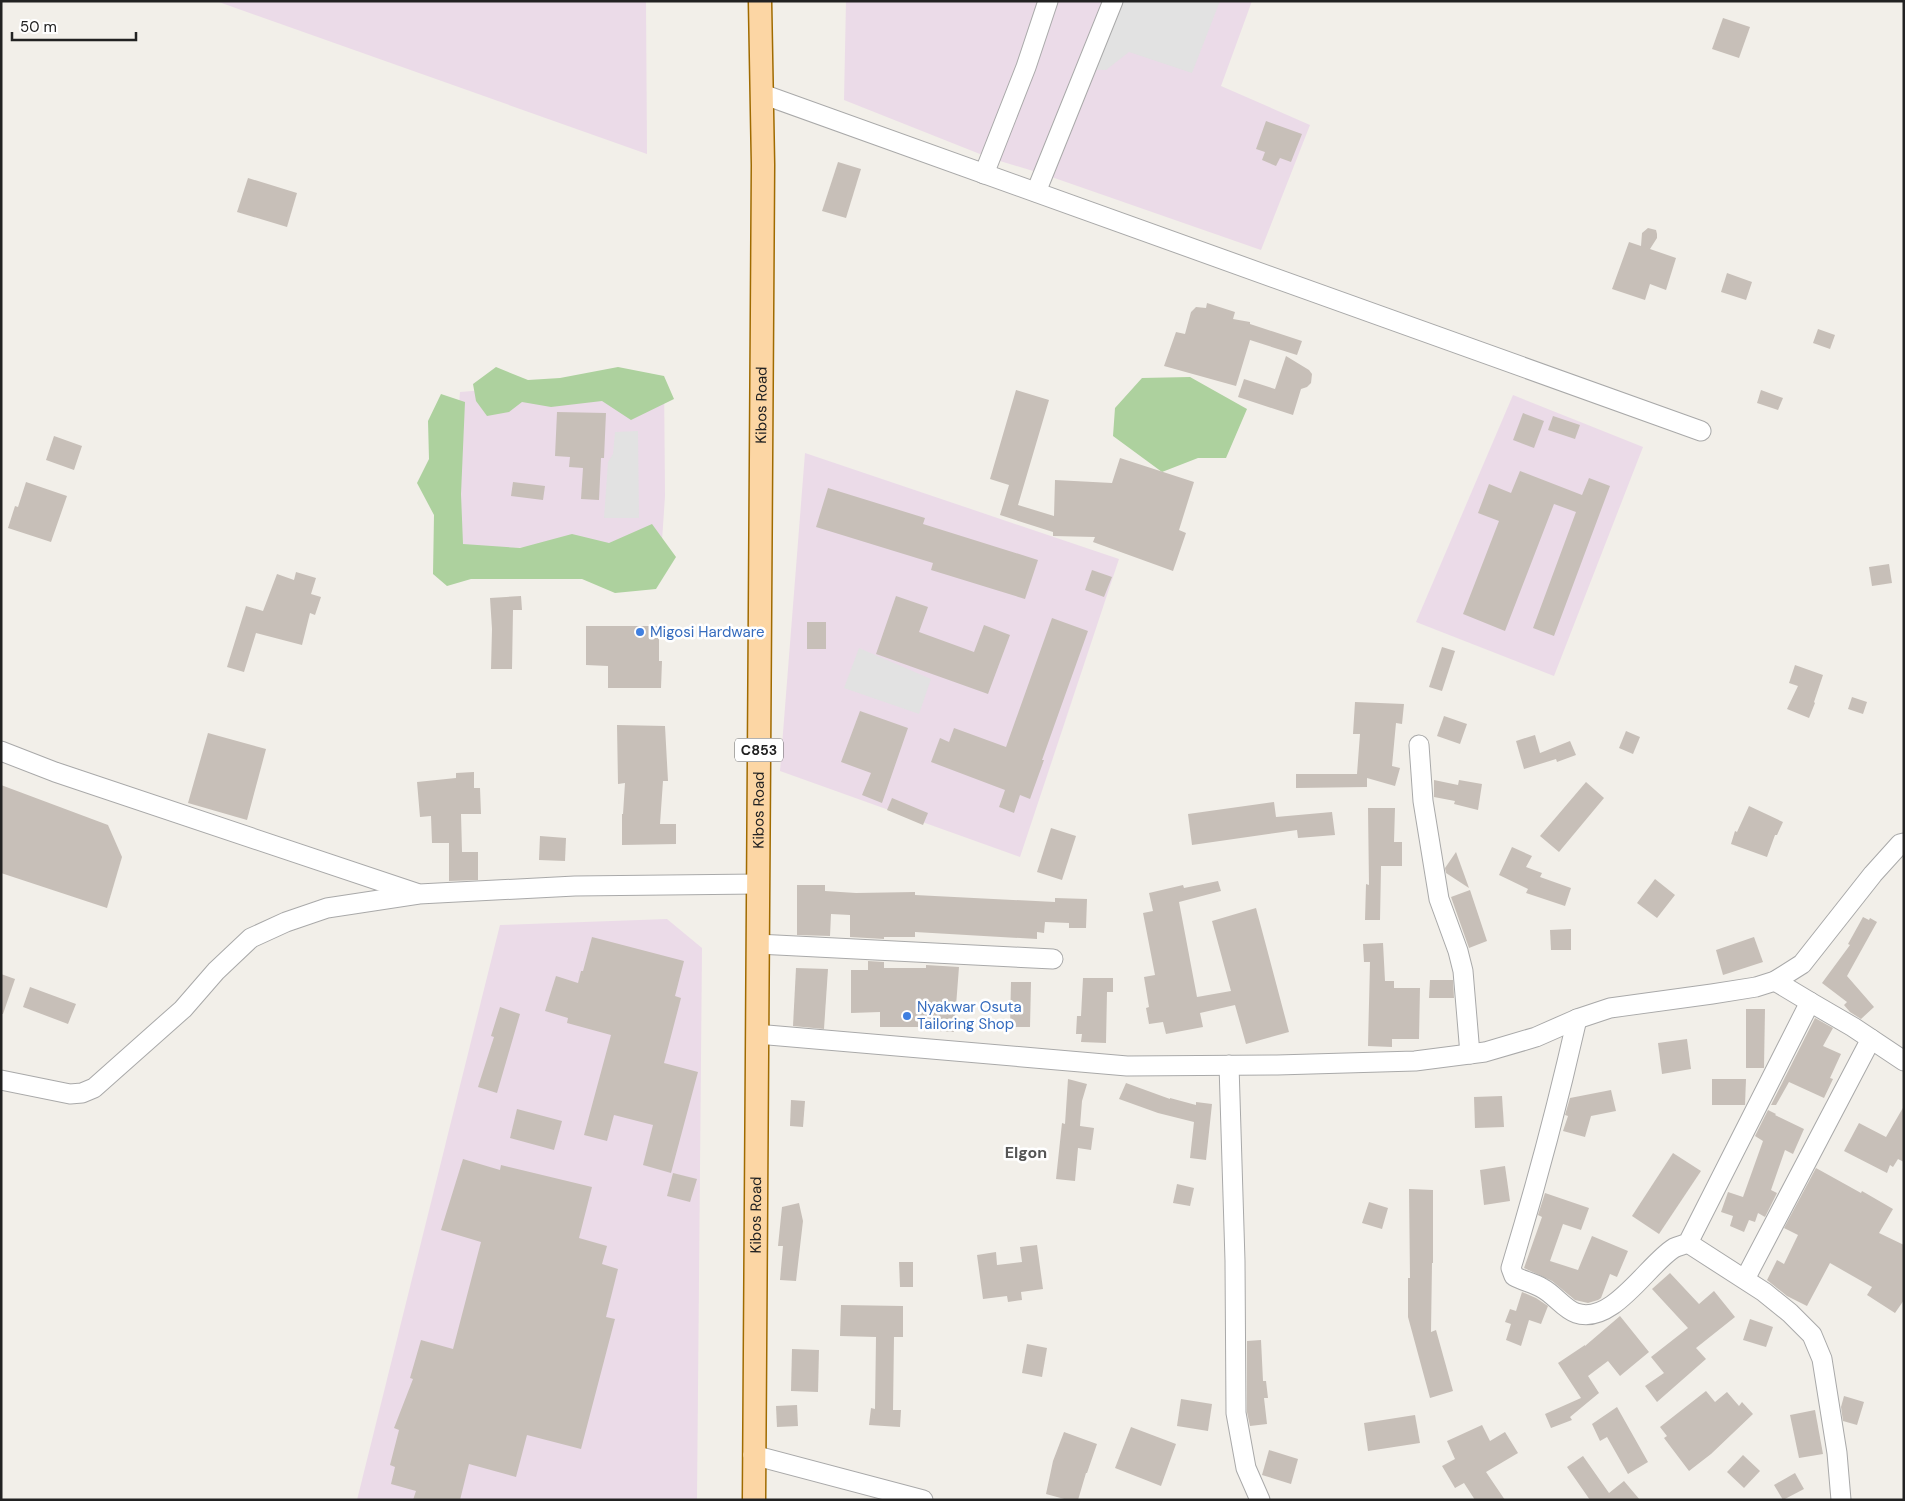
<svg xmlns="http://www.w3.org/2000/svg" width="1905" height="1501" viewBox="0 0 1905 1501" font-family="'DM Sans',sans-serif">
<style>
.industrial{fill:#ebdbe8}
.forest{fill:#add19e}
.parking{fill:#e2e2e2}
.building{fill:#c7bfb8}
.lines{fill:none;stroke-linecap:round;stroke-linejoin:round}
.minor-casing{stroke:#a9a9a9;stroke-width:21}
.major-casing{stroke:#a06b00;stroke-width:25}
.minor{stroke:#fff;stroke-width:19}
.major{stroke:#fcd6a4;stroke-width:22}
.shop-dot{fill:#3f7fe0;stroke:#fff;stroke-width:2}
.labels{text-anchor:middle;stroke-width:5;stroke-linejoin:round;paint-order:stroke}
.shield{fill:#fff;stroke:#646464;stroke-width:1}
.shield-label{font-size:14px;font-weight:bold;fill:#222}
.street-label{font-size:15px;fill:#222;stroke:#fff}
.shop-label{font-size:15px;fill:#366cbe;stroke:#fff;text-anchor:start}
.neighbourhood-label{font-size:16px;font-weight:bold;fill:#555;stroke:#fff}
</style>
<rect width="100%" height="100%" fill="#f2efe9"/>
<g class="industrial">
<path d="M216 1H646L647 154Z"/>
<path d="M846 1H1252L1221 86 1310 125 1261 250 1043 174 990 158 844 100Z"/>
<path d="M664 376 665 496 662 541 448 551 460 392Z"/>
<path d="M1513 395 1643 447 1554 676 1416 622Z"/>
<path d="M805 453 1119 559 1020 857 780 771Z"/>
<path d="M667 919 702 948 697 1500H357L500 925Z"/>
</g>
<g class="forest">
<path d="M496 367 528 380 560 378 618 367 664 376 674 399 631 420 602 401 551 407 522 402 509 412 487 416 476 401 473 384Z"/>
<path d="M1190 377 1247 409 1226 458H1198L1162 472 1113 436 1115 408 1142 378Z"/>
<path d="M441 394 465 402 461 494 463 544 520 548 572 534 609 543 652 524 676 557 656 589 615 593 582 579H471L447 586 433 574 434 515 417 483 429 459 428 421Z"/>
</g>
<g class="parking">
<path d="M1113 1H1220L1192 73 1129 52 1106 70 1085 69Z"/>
<path d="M638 431 639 518H604L608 462 613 454 615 432Z"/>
<path d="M859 648 931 679 919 714 844 688Z"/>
</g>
<g class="building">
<path d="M1723 18 1750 27 1739 58 1712 49Z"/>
<path d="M1266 121 1302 134 1291 162 1280 158 1276 166 1262 160 1265 152 1256 149Z"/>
<path d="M838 162 861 169 846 218 822 211Z"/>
<path d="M248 178 297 193 287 227 237 212Z"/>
<path d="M1648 228 1656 230 1657 234V238L1650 249 1676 258 1666 290 1650 284 1645 300 1612 289 1629 242 1641 246 1642 233Z"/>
<path d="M1727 273 1752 282 1746 300 1721 292Z"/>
<path d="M1207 303 1235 312 1233 319 1250 322V324L1302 341 1297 355 1250 340 1236 386 1164 366 1176 332 1185 334 1191 312 1196 307 1206 308Z"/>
<path d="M1818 329 1835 335 1830 349 1813 343Z"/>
<path d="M1286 356 1309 370 1312 374 1311 383 1307 387 1301 389 1293 415 1238 397 1244 379 1275 389Z"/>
<path d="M1016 390 1049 400 1018 505 1054 516 1055 480 1112 483 1120 458 1194 482 1179 530 1186 533 1173 571 1093 542 1095 537 1053 536V532L1000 515 1009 485 990 479Z"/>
<path d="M1761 390 1783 398 1778 410 1757 403Z"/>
<path d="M557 412 606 413 604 458H601L599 500 581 499 583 468 569 467 570 457 555 456Z"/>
<path d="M1523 413 1544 421 1534 448 1513 440Z"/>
<path d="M1553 416 1580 425 1575 439 1548 430Z"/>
<path d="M54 436 82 446 74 470 46 460Z"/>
<path d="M1520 471 1582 495 1589 478 1610 486 1554 636 1533 628 1576 512 1554 504 1505 631 1463 614 1499 521 1478 513 1489 484 1511 493Z"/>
<path d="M26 482 67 496 51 542 8 528 15 506 18 507Z"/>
<path d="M513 482 545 486 543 500 511 496Z"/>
<path d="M828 488 925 518 923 524 1038 560 1025 599 931 570 933 563 816 527Z"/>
<path d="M1889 564 1892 583 1872 586 1869 567Z"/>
<path d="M1092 570 1112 577 1104 597 1085 590Z"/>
<path d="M296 572 316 578 311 594 321 597 315 615 310 613 302 645 256 633 244 672 227 667 246 606 263 611 277 574 294 580Z"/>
<path d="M521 596 522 610H513L512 669H491L492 629 490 598Z"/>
<path d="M896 596 928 607 919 632 974 652 984 625 1010 635 988 694 876 654Z"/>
<path d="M1052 618 1088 631 1042 760H1044L1030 799 1020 795 1014 813 999 807 1005 790 931 762 940 738 949 742 954 728 1006 747Z"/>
<rect x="807" y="622" width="19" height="27"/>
<path d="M586 626H659V661H662L661 688H608V666L586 665Z"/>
<path d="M1442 647 1455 651 1442 691 1429 687Z"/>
<path d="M1795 665 1823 675 1814 702 1815 703 1809 718 1787 709 1798 686 1789 683Z"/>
<path d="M1852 697 1867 702 1863 714 1848 709Z"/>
<path d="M1355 702 1404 704 1402 724 1396 723 1392 766 1400 768 1395 786 1367 778V787L1296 788V774H1357L1360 734H1353Z"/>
<path d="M860 711 908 728 882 803 862 795 871 773 841 762Z"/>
<path d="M1444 716 1467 724 1460 744 1437 736Z"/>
<path d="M617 725 665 726 668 781H663L660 824H676V844L622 845V814H623L625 783 618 784Z"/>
<path d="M1626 731 1640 737 1633 754 1619 748Z"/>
<path d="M208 733 266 749 247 820 188 803Z"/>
<path d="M1535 735 1540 753 1570 741 1576 755 1557 762 1556 759 1524 769 1516 741Z"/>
<path d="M474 772V788H480L481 814H461L462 852H478V880L449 881V843H432L431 816 420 817 417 782 456 778V773Z"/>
<path d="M1434 780 1458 785 1459 780 1482 784 1478 810 1454 804 1455 801 1434 797Z"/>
<path d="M1586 782 1604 798 1559 852 1540 836Z"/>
<path d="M1 785 108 825 122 857 107 908 1 873Z"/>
<path d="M892 798 928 813 923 825 887 810Z"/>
<path d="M1274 802 1276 817 1332 812 1335 835 1298 838 1297 830 1192 845 1188 814Z"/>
<path d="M1749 806 1783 822 1777 835H1775L1767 857 1731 844 1735 831 1737 832Z"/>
<path d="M1368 808H1395L1394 842H1402V866H1381L1380 920H1365L1366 884 1369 885Z"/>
<path d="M1051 828 1076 836 1062 880 1037 872Z"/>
<path d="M540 836 566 838 565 861 539 860Z"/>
<path d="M1512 847 1532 856 1526 867 1542 873 1540 877 1571 888 1565 906 1526 893 1528 889 1499 875Z"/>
<path d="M1456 852 1469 888 1446 873 1445 868Z"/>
<path d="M1655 879 1675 895 1657 918 1637 903Z"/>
<path d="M1218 881 1221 891 1179 902 1197 997 1231 991 1212 921 1256 908 1289 1032 1246 1044 1235 1005 1200 1013 1203 1027 1166 1034 1163 1022 1149 1024 1146 1008 1149 1007 1144 977 1155 975 1143 913 1153 911 1149 893 1183 885 1184 888Z"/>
<path d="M797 885H825V891L856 893 915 892V895L1055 902V898L1087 899 1086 928H1069V923L1045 922 1044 933 1037 932V939L915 932V937H884V939L850 937V915L831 914 830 936 797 935Z"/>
<path d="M1470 890 1487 941 1469 948 1451 897Z"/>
<path d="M1863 917 1869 920 1870 918 1877 922 1847 976 1874 1007 1861 1019 1850 1012 1844 1005 1847 1002 1822 983 1850 945 1848 944Z"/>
<path d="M1571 929V950H1551L1550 930Z"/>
<path d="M592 937 684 961 675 996 681 998 664 1063 698 1072 671 1173 643 1165 653 1125 614 1115 607 1141 584 1135 611 1035 567 1023 568 1018 545 1011 556 976 578 983 581 971H583Z"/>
<path d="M1754 937 1763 962 1723 975 1716 950Z"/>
<path d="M1383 943 1385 981H1394V988H1420L1419 1039H1392V1047L1368 1046 1370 962H1364L1363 944Z"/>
<path d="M868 961 884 962V968H926V965L959 967 954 1032 922 1030V1027H880V1012L851 1013V970H868Z"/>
<path d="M796 968 828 969 824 1029 793 1026Z"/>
<path d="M1 974 15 979 3 1014H1Z"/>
<path d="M1083 978H1113V992H1107L1106 1043 1081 1042 1082 1034H1076L1077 1016H1081Z"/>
<path d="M1430 980H1453L1454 998H1429Z"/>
<path d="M1011 982H1031L1030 1027H1010Z"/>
<path d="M30 987 76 1004 68 1024 23 1007Z"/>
<path d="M500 1007 520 1014 497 1093 478 1087 494 1037 491 1036Z"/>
<path d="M1746 1009H1765L1764 1068H1746Z"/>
<path d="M1815 1018 1833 1028 1823 1046 1841 1054 1830 1078 1833 1079 1824 1098 1789 1082 1776 1105H1771Z"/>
<path d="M1687 1039 1691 1069 1662 1074 1658 1043Z"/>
<path d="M1068 1079 1087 1084 1082 1101 1080 1126 1094 1128 1091 1150 1078 1148 1075 1181 1056 1179 1062 1123 1065 1124Z"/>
<path d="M1712 1079H1746L1745 1105H1712Z"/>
<path d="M1126 1083 1170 1099V1098L1196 1105V1102L1212 1104 1206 1160 1190 1158 1194 1122 1158 1113 1119 1099Z"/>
<path d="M1611 1090 1616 1111 1591 1116 1585 1137 1563 1131 1568 1116 1565 1115 1570 1098Z"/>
<path d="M1502 1096 1504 1127 1475 1128 1474 1097Z"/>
<path d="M791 1100 805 1101 803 1127 790 1126Z"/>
<path d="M1904 1106V1162L1898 1159 1893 1167 1890 1165 1887 1173 1844 1151 1859 1123 1886 1137Z"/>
<path d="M517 1109 562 1121 554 1150 510 1138Z"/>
<path d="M1768 1110 1776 1114 1775 1115 1804 1129 1793 1154 1785 1150 1771 1190 1777 1193 1765 1217 1758 1213 1755 1222 1749 1220 1744 1232 1730 1226 1733 1216 1721 1212 1728 1192 1743 1197 1763 1141 1755 1136Z"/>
<path d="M1673 1153 1701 1171 1659 1234 1632 1216Z"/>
<path d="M463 1159 500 1170 501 1165 592 1187 579 1238 607 1246 602 1264 618 1269 606 1317 615 1319 581 1449 527 1435 516 1477 469 1464 460 1500H413L416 1491 391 1484 395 1467 390 1465 399 1430 394 1428 413 1379 410 1378 421 1340 453 1349 481 1242 441 1230Z"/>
<path d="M1505 1166 1510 1201 1484 1205 1480 1170Z"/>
<path d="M1816 1168 1861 1193 1862 1191 1893 1209 1879 1233 1904 1245V1300L1895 1313 1867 1295 1872 1287 1830 1263 1807 1306 1787 1296 1767 1280 1777 1260 1784 1264 1798 1235 1784 1228Z"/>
<path d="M673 1173 697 1179 690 1202 667 1196Z"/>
<path d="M1177 1184 1194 1188 1190 1206 1173 1203Z"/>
<path d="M1409 1189 1433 1190V1263H1432L1431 1332 1436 1330 1453 1391 1430 1398 1408 1317V1278H1410Z"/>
<path d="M1545 1193 1589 1208 1581 1230 1563 1224 1550 1261 1578 1270 1592 1236 1628 1251 1617 1277 1610 1274 1601 1298 1598 1300 1588 1303 1575 1300 1552 1281 1524 1268 1542 1217 1538 1215Z"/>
<path d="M1369 1202 1388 1208 1382 1229 1362 1223Z"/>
<path d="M799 1203 803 1221 796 1281 780 1280 783 1246H778L782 1207Z"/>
<path d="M1037 1245 1043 1289 1021 1292 1022 1300 1008 1302 1007 1296 983 1299 977 1255 996 1252 997 1265 1022 1262 1020 1247Z"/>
<path d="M899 1262H913V1287H900Z"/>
<path d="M1670 1273 1699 1304 1714 1291 1735 1317 1696 1348 1706 1359 1657 1402 1645 1386 1664 1373 1651 1357 1688 1328 1652 1289Z"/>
<path d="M1522 1292 1536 1298 1548 1306 1541 1324 1529 1320 1521 1346 1506 1340 1511 1324 1505 1322 1510 1309 1516 1311Z"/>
<path d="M841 1305 903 1306V1337H894L893 1410H901L900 1427 869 1425 871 1408 875 1409 876 1337 840 1336Z"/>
<path d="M1620 1316 1649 1352 1620 1376 1608 1361 1588 1376 1599 1393 1570 1417 1572 1420 1551 1428 1545 1414 1581 1398 1558 1363 1585 1345V1346Z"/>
<path d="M1750 1319 1773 1327 1766 1347 1743 1340Z"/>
<path d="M1261 1340 1263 1381H1266L1268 1398H1264L1267 1424 1250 1426 1247 1412V1341Z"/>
<path d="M1027 1344 1047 1348 1042 1377 1022 1373Z"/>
<path d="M792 1349 819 1350 818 1392 791 1391Z"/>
<path d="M1706 1391 1715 1402 1727 1392 1739 1406 1742 1402 1753 1414 1711 1454 1689 1471 1664 1438 1667 1436 1660 1427Z"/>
<path d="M1844 1396 1864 1402 1857 1425 1843 1421 1841 1407Z"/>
<path d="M1181 1399 1212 1404 1208 1431 1177 1426Z"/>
<path d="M797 1405 798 1426 777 1427 776 1406Z"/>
<path d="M1617 1407 1648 1462 1628 1474 1607 1437 1600 1441 1592 1424Z"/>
<path d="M1815 1410 1823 1454 1799 1458 1790 1415Z"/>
<path d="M1415 1415 1420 1443 1368 1451 1364 1423Z"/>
<path d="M1482 1425 1490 1441 1505 1432 1518 1453 1486 1472 1505 1500H1475L1464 1483 1455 1488 1442 1466 1455 1459 1447 1441Z"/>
<path d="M1131 1427 1176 1444 1161 1486 1115 1468Z"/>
<path d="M1064 1432 1097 1444 1087 1473H1086L1078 1500H1068L1046 1494 1053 1461Z"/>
<path d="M1269 1450 1298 1459 1291 1484 1262 1475Z"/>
<path d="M1743 1455 1760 1471 1744 1488 1727 1472Z"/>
<path d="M1583 1456 1609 1493 1624 1481 1640 1500H1590L1567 1467Z"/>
<path d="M1795 1473 1804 1489 1783 1500 1774 1485Z"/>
</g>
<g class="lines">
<defs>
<g id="minor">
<path d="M762 94 1701 431"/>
<path d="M984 174 1026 67 1048 1"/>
<path d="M1036 192 1113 1"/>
<path d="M1419 745 1423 801 1439 899 1458 951 1463 971 1470 1054"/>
<path d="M1 751 55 772 416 893"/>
<path d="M757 944 1053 959"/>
<path d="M1810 1002 1853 1027 1904 1061"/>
<path d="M1577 1019C1558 1103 1536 1186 1511 1268L1514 1276C1523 1281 1534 1283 1542 1288 1554 1294 1564 1309 1576 1313 1612 1326 1648 1264 1674 1248 1678 1246 1683 1245 1688 1243L1810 1002 1775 981"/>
<path d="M757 1034 1127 1066 1277 1065 1415 1061 1485 1052 1536 1037 1577 1019 1610 1008 1712 994 1756 987 1775 981 1802 964 1873 874 1900 844 1904 843"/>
<path d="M1229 1065 1235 1261 1236 1413 1246 1468 1260 1500"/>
<path d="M1 1080 70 1094 82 1093 94 1088 183 1009 216 971 251 938 286 922 327 908 419 894 575 886 758 884"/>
<path d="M1688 1243 1764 1292 1790 1313 1812 1335 1822 1359 1837 1453 1841 1500"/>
<path d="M1745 1279 1871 1039"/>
<path d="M753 1455 923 1500"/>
</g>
<g id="major">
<path id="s1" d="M754 1500 763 165 760 1"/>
</g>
</defs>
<use href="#minor" class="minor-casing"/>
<use href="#major" class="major-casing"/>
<use href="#minor" class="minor"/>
<use href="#major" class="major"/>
</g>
<g class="shop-dot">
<circle cx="640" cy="632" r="5"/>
<circle cx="907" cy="1016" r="5"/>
</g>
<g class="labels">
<rect class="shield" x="735" y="738.5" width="48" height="23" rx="4"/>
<g class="shield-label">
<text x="759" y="755">C853</text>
</g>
<g class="street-label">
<text dy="5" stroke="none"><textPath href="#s1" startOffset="1095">Kibos Road</textPath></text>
<text dy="5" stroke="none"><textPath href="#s1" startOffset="690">Kibos Road</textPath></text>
<text dy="5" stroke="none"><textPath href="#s1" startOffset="285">Kibos Road</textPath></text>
</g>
<g class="shop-label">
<text x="650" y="637">Migosi Hardware</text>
<text x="917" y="1012">Nyakwar Osuta<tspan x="917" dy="17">Tailoring Shop</tspan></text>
</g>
<g class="neighbourhood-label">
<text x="1026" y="1158">Elgon</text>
</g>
</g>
<rect width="1905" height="1501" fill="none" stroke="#222222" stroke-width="5"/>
<path d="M12 32v8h124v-8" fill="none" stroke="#222222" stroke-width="2.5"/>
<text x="20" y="32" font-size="15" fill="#222222" stroke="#ffffff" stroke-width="4" paint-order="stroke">50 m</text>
</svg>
